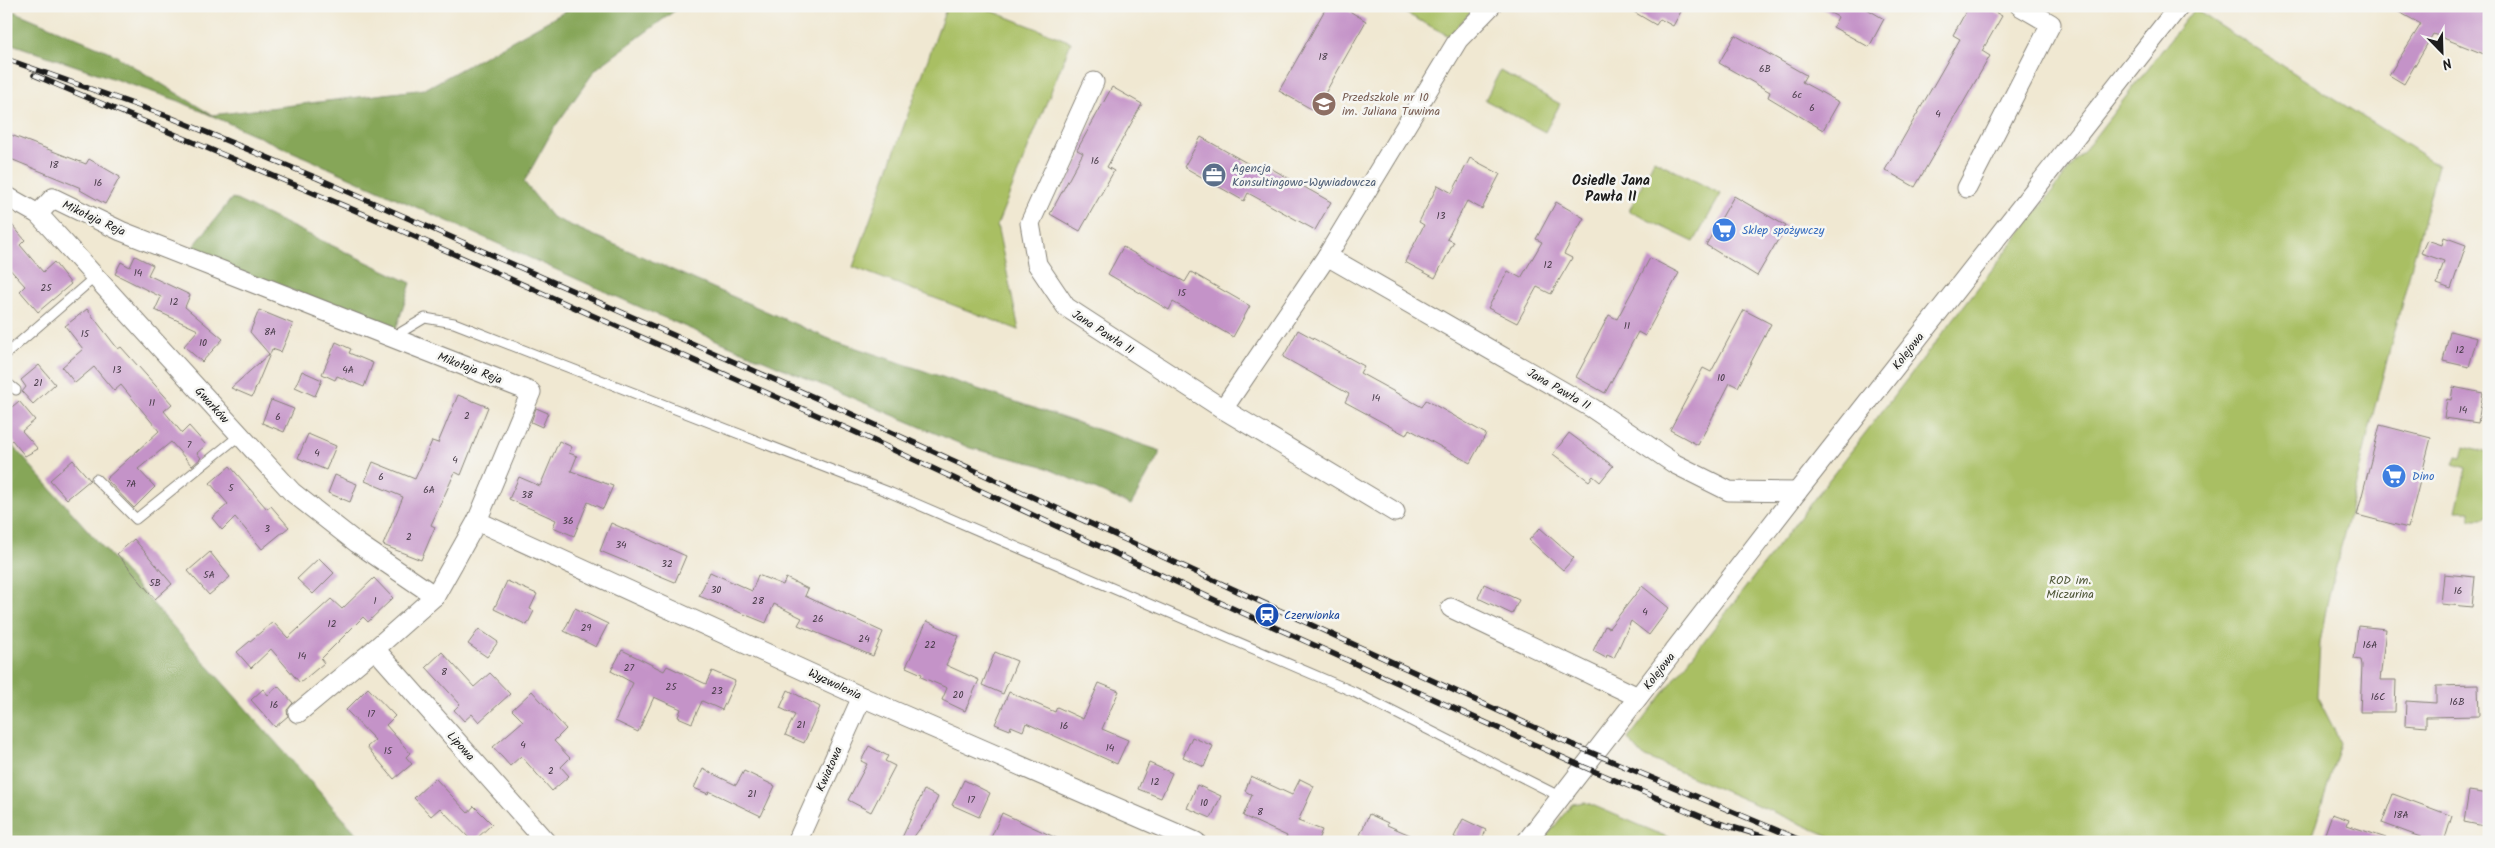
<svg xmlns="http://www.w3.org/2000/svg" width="2495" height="848" viewBox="0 0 2495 848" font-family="Kalam,sans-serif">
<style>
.green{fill:#a9bf63;stroke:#626e40}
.forest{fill:#86a659;stroke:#51613a}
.building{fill:#c493c8}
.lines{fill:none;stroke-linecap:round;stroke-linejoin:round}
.service-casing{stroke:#868277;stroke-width:11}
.minor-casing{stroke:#868277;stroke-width:21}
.service{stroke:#fff;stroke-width:9}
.minor{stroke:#fff;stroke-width:19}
.rail-casing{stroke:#1c1c1c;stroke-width:5.5}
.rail{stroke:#f6f6f2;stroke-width:4;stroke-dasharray:11;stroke-linecap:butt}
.labels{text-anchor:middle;stroke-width:5;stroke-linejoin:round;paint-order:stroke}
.number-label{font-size:10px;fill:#463a47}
.education-label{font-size:12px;fill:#785e54;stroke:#f6f6f2;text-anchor:start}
.service-label{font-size:12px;fill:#4e5e75;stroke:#f6f6f2;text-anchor:start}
.street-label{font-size:12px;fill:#1c1c1c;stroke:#f6f6f2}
.shop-label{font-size:12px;fill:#366cbe;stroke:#f6f6f2;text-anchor:start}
.park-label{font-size:12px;fill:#4d5535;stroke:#f6f6f2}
.transit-label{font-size:12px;fill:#164399;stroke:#f6f6f2;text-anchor:start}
.neighbourhood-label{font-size:14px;font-weight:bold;fill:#1c1c1c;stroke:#f6f6f2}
</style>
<rect width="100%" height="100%" fill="#f6f6f2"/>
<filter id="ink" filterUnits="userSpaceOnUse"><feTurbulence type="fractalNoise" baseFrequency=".02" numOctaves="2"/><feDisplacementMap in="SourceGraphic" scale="10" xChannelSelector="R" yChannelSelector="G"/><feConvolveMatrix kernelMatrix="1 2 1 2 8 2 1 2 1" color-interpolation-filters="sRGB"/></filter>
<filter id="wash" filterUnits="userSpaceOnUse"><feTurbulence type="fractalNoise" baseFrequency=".0096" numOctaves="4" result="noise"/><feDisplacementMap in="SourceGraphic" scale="20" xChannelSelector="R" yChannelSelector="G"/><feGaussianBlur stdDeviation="1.12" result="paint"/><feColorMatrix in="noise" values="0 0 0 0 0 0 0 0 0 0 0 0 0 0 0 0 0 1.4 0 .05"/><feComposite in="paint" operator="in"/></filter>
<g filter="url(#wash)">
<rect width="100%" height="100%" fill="#f0e8d2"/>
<g class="green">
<path d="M947 6H979L1071 42 997 225 1019 330 853 267Z"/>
<path d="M1392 6H1476L1449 36Z"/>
<path d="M2194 9 2438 165 2374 410 2327 604 2320 643 2317 696 2341 743 2310 842H1843L1643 756 1628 739Z"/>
<path d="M1500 71 1560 104 1545 132 1485 100Z"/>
<path d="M1654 160 1721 194 1694 242 1629 211Z"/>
<path d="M2464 447 2489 453V516L2484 519H2470V511H2456L2466 468 2453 464 2456 456 2461 457Z"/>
<path d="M1585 802 1679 842H1542L1572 804Z"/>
</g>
<g class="forest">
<path d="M575 6H681L596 69 554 128 524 182 552 217 827 338 1161 451 1131 505 1040 465 970 448 653 313 179 101 6 42V8L110 52 212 115 425 89Z"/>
<path d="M232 198 411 283 396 329 189 252Z"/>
<path d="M6 438 364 842H6Z"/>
</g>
<g id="blocks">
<g class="building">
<path d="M1327 6H1341L1366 21 1315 111 1279 91Z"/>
<path d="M1624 6H1684L1673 26 1660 19 1656 25Z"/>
<path d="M1817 6H1862L1884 19 1869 47 1833 27 1838 17Z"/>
<path d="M1969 6H1984L2002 16 1982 51 1990 56 1915 187 1885 170 1960 39 1953 35Z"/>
<path d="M2388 6H2472L2489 13V56L2433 34 2404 84 2389 75 2421 24Z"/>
<path d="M1735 35 1806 75 1802 82 1839 102 1823 130 1768 97 1770 92 1719 63Z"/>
<path d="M1112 87 1142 104 1107 167 1114 171 1080 231 1050 214 1083 153 1077 150Z"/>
<path d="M6 133 86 164 89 159 120 177 105 204 80 190 81 188 6 157Z"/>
<path d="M1201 137 1261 171 1265 165 1331 202 1315 230 1248 193 1244 201 1184 167Z"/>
<path d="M1470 158 1500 174 1482 209 1467 201 1447 239 1454 242 1435 278 1405 262 1424 225 1419 222 1438 185 1452 193Z"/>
<path d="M1734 196 1786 226 1757 276 1706 245Z"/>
<path d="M1556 202 1584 218 1564 254 1572 258 1551 294 1537 287 1517 323 1488 308 1508 271 1521 278 1542 242 1536 239Z"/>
<path d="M6 218 25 240 20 245 43 272 54 262 71 284 38 312 20 291 25 286 6 265Z"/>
<path d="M2444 237 2466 245 2451 289 2437 284 2444 261 2421 253 2427 240 2442 245Z"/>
<path d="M1123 247 1185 282 1191 272 1250 306 1233 337 1173 302 1169 310 1108 274Z"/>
<path d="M135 256 153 265 148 275 190 295 185 307 223 339 202 362 184 346 198 330 155 310 161 297 115 274 121 262 130 267Z"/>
<path d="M1650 258 1679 273 1645 336 1638 332 1605 393 1576 377 1609 315 1617 319Z"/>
<path d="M87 309 118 349 121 347 172 404 164 411 182 433 189 426 206 445 197 453 201 458 192 466 171 442 138 469 155 487 134 508 106 479 159 431 121 385 114 391 94 367 75 383 62 367 83 349 65 326Z"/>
<path d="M259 310 293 324 281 352 272 349 252 397 231 388 269 354 250 332Z"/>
<path d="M1744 310 1771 324 1738 387 1730 383 1698 445 1670 430 1703 368 1711 372Z"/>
<path d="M1298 330 1364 366 1360 373 1422 407 1426 400 1486 434 1470 463 1409 429 1406 435 1345 402 1349 394 1283 357Z"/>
<path d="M2450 331 2477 338 2469 367 2443 361Z"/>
<path d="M336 342 351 349 349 353 373 363 364 387 337 376 335 380 322 374Z"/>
<path d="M39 365 55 384 33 404 22 392 26 387 21 380Z"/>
<path d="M302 371 322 380 315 396 295 387Z"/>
<path d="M2453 387 2483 393 2478 423 2444 418 2447 399 2451 400Z"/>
<path d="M458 395 488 407 461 475 455 472 431 525 435 527 421 560 383 545 403 497 365 481 373 462 415 479 432 441 438 443Z"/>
<path d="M271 400 294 409 284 432 262 423Z"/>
<path d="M19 401 35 420 22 431 38 449 25 456 12 440 6 445V412Z"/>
<path d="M536 408 548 413 542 427 531 422Z"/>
<path d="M2380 425 2431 438 2408 528 2357 515Z"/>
<path d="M1569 433 1613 466 1600 482 1593 476 1589 481 1553 454Z"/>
<path d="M308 434 336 446 326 470 298 458Z"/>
<path d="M559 441 572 447 569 453 577 456 571 471 613 486 603 509 588 502 574 536 553 527 556 520 509 499 519 477 540 486Z"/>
<path d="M73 460 90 480 67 499 50 480Z"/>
<path d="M230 466 267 509 271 506 289 527 262 549 235 517 222 530 212 518 228 504 210 483Z"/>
<path d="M335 475 357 484 350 502 328 493Z"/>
<path d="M611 523 686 556 675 582 600 551Z"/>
<path d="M1540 528 1574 558 1563 570 1529 540Z"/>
<path d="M134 539 172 584 155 599 117 554Z"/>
<path d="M210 552 230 577 209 595 188 571Z"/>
<path d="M319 558 334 573 313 594 297 579Z"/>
<path d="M710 572 752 591 758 575 783 585 786 578 808 589 805 596 883 632 873 656 798 625 802 618 774 604 766 623 699 596Z"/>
<path d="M2444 574 2475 577 2472 607 2441 604Z"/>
<path d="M374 578 393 598 368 622 363 617 321 659 324 663 300 683 271 649 251 668 237 652 273 622 288 638 331 599 342 609Z"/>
<path d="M507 581 537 594 530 609 534 611 527 625 494 609Z"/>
<path d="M1484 584 1519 600 1512 614 1478 598Z"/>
<path d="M1642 586 1669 608 1649 635 1631 621 1614 658 1607 655 1606 658 1593 651 1605 626 1609 628Z"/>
<path d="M575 608 608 624 596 647 564 631Z"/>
<path d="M927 621 959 636 946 665 979 680 965 711 942 700 947 688 921 677 922 674 906 667Z"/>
<path d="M2358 626 2386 629 2380 680H2396L2395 712H2360L2362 665 2361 660 2354 659Z"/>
<path d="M479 629 498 642 487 657 468 644Z"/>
<path d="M622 650 664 671 667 666 706 684 712 671 735 681 722 710 702 701 692 723 678 717 681 709 654 697 638 732 615 721 633 683 611 671Z"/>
<path d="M442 652 474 687 490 673 510 694 479 722 472 714 464 721 454 710 460 704 426 667Z"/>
<path d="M995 652 1017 661 1003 694 982 685Z"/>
<path d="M1099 683 1119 691 1102 729 1128 740 1117 764 1026 723 1023 731 1011 726 1010 730 995 724 1009 692 1055 712 1057 707 1083 719Z"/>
<path d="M2478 685 2479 716 2426 717V727L2405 725 2406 701 2436 703V686Z"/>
<path d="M278 686 293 703 287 710 288 716 275 727 251 700 263 689 268 695Z"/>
<path d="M368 688 395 716 386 725 410 753 406 757 412 764 394 779 367 747 375 740 346 710Z"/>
<path d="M788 690 820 707 804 743 785 735 795 715 780 708Z"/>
<path d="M532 691 566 729 554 741 570 758 561 767 569 776 552 791 521 756 510 766 493 747 523 721 512 710Z"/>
<path d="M1192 737 1213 746 1204 767 1183 757Z"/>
<path d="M869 746 888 756 885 761 895 766 871 812 848 800 867 764 861 761Z"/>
<path d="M1149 763 1172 773 1161 798 1138 789Z"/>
<path d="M703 769 736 785 744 771 775 786 761 816 709 791 708 794 694 788Z"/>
<path d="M1251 776 1292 795 1300 779 1314 786 1298 821 1322 830 1317 842H1284L1287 836 1243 816 1252 795 1245 791Z"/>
<path d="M435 778 468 813 474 806 492 824 473 842 440 808 431 816 414 798Z"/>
<path d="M964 780 990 793 979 817 952 805Z"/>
<path d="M1197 785 1221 796 1211 818 1187 808Z"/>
<path d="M924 790 938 797 930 815 910 842H900Z"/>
<path d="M2469 791 2489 794V827L2464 822Z"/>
<path d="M2393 794 2452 816 2444 842H2434L2382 823Z"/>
<path d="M1002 813 1065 842H989Z"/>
<path d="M1369 814 1388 823 1387 825 1426 842H1376L1360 835Z"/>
<path d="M2332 814 2349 820 2347 825 2389 839 2388 842H2322Z"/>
<path d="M1463 819 1486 830 1481 842H1465L1454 837Z"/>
</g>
</g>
</g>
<g filter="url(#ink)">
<use href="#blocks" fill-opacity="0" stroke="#868277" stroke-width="1"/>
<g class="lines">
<defs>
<g id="service">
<path d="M393 337 425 318 454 323 891 493 1354 692 1561 797"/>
<path d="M6 354 95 277"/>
<path d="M6 382 16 390"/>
<path d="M96 479 136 519 240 435"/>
</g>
<g id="minor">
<path d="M1491 6 1458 40 1327 256 1592 408 1675 464 1729 491 1797 492"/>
<path d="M1094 82 1030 223 1037 264 1066 307 1223 409 1327 256"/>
<path d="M1967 188 2051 24 2020 6"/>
<path d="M6 196 38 214 292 492 357 543 435 596"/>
<path d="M38 214 53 198 121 231 531 392 477 521 435 596 375 649 298 713"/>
<path d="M1223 409 1395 512"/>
<path d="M477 521 862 697 1196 842"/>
<path d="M1451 608 1638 697"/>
<path d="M375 649 546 842"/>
<path d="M797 842 862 697"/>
<path d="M1526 842 1797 492 2179 6"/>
</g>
</defs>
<use href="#service" class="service-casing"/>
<use href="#minor" class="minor-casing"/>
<use href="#service" class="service"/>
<use href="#minor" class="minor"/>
<defs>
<g id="rail">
<path d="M6 59 167 116 317 178 834 406 1571 744 1805 842"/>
<path d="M34 75 366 215 855 432 1234 609 1584 767 1709 820 1781 842"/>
</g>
</defs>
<use href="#rail" class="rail-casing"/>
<use href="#rail" class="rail"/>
</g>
</g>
<defs>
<symbol id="school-disc" viewBox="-11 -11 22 22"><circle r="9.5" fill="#8d6e63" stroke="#f6f6f2"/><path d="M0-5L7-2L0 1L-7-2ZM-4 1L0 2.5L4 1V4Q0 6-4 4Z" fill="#fff"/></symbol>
<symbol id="office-disc" viewBox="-11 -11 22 22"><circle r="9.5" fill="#5c6f8a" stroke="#f6f6f2"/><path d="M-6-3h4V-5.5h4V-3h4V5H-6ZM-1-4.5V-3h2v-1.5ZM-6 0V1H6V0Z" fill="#fff"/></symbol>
<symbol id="supermarket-disc" viewBox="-11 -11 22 22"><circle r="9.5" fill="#3f7fe0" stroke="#f6f6f2"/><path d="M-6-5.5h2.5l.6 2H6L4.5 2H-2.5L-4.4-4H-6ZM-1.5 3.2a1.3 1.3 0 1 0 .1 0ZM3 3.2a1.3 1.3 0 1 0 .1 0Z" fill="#fff"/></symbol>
<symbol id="station-disc" viewBox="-11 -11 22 22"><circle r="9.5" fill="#1a4fb4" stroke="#f6f6f2"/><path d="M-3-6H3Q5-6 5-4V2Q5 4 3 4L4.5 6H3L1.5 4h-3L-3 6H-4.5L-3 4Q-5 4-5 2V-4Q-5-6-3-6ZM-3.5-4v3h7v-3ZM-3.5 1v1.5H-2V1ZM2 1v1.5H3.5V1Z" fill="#fff"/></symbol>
</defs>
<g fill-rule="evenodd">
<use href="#school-disc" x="1310" y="90" width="28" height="28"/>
<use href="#office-disc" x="1200" y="161" width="28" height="28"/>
<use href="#supermarket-disc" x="1710" y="216" width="28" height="28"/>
<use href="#supermarket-disc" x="2380" y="462" width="28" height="28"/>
<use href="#station-disc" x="1253" y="601" width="28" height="28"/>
</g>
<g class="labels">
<g class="number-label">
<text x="1323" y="60">18</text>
<text x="1765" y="72">6B</text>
<text x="1797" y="98">6c</text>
<text x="1812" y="111">6</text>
<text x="1938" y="117">4</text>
<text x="1095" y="164">16</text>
<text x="54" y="168">18</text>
<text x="98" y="186">16</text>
<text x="1441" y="219">13</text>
<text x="1548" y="268">12</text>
<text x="138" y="276">14</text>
<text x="46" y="291">25</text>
<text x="1182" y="296">15</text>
<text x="174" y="305">12</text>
<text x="1627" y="329">11</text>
<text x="270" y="335">8A</text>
<text x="85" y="337">15</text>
<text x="203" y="346">10</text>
<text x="2460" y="353">12</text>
<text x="117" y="373">13</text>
<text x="348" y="373">4A</text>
<text x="1721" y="381">10</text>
<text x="38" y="386">21</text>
<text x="1376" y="401">14</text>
<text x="152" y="406">11</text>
<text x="2463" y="413">14</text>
<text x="467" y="419">2</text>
<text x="278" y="420">6</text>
<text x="189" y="448">7</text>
<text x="317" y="456">4</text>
<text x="455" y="463">4</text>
<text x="381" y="480">6</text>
<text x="131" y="487">7A</text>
<text x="231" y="491">5</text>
<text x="429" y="493">6A</text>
<text x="527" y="498">38</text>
<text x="568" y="524">36</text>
<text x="267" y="532">3</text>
<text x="409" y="540">2</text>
<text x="621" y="548">34</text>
<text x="667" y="567">32</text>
<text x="209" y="578">5A</text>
<text x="155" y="586">5B</text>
<text x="716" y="593">30</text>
<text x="2458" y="594">16</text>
<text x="375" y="604">1</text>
<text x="758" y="604">28</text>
<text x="1645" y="615">4</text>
<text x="818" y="622">26</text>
<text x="332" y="627">12</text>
<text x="586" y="631">29</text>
<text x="864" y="642">24</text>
<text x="930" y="648">22</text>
<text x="2370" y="648">16A</text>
<text x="302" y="659">14</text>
<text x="629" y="671">27</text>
<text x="444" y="675">8</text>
<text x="671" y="690">25</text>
<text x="717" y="694">23</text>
<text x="958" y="698">20</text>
<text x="2378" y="700">16C</text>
<text x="2457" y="705">16B</text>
<text x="274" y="708">16</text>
<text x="371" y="717">17</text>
<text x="801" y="728">21</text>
<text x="1064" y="729">16</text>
<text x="523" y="748">4</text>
<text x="1110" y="751">14</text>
<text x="388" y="754">15</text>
<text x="551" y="774">2</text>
<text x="1155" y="785">12</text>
<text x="752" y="797">21</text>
<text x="971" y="803">17</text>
<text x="1204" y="806">10</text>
<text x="1260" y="815">8</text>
<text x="2401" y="818">18A</text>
</g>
<g class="education-label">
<text x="1342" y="101">Przedszkole nr 10<tspan x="1342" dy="14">im. Juliana Tuwima</tspan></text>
</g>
<g class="service-label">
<text x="1232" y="172">Agencja<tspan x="1232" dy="14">Konsultingowo-Wywiadowcza</tspan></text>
</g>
<g class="street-label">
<text transform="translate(94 218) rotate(25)" y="4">Mikołaja Reja</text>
<text transform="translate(1103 332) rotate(33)" y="4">Jana Pawła II</text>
<text transform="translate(1908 351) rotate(-52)" y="4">Kolejowa</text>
<text transform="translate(470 368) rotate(21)" y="4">Mikołaja Reja</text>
<text transform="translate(1559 389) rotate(30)" y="4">Jana Pawła II</text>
<text transform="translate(212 405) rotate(48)" y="4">Gwarków</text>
<text transform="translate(1659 671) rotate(-52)" y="4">Kolejowa</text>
<text transform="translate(835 684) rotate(25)" y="4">Wyzwolenia</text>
<text transform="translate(461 746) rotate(48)" y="4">Lipowa</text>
<text transform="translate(829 769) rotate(-66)" y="4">Kwiatowa</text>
</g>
<g class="shop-label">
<text x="1742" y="234">Sklep spożywczy</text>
<text x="2412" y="480">Dino</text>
</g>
<g class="park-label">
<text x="2070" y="584">ROD im.<tspan x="2070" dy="14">Miczurina</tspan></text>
</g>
<g class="transit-label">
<text x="1284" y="619">Czerwionka</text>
</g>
<g class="neighbourhood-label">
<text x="1611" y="185">Osiedle Jana<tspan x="1611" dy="16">Pawła II</tspan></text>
</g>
</g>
<rect width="2495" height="848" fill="none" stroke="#f6f6f2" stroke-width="25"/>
<g transform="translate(2442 52) rotate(157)" stroke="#f6f6f2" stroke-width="4" paint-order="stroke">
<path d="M0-4L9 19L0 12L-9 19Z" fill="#1c1c1c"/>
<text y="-8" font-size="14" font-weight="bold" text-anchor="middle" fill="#1c1c1c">N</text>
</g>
</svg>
